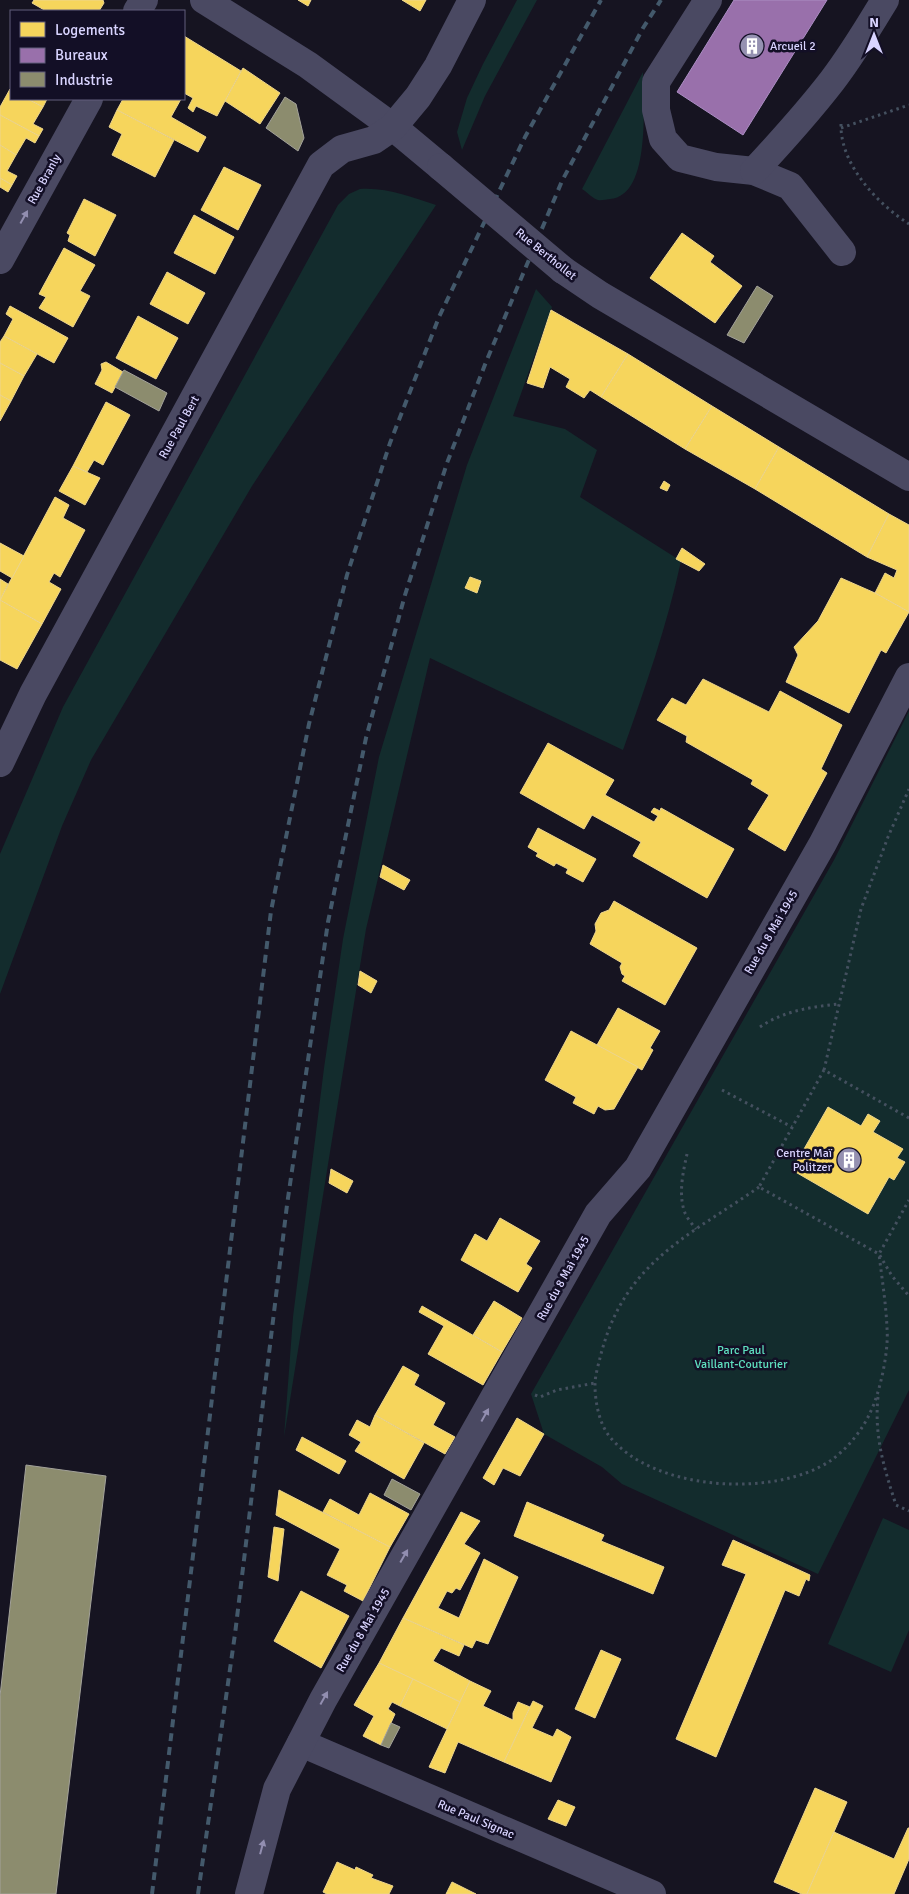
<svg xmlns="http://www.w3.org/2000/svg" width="909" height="1894" viewBox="0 0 909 1894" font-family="Signika,sans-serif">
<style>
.green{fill:#132c2d}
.homes{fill:#f6d55c;stroke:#edd58d}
.offices{fill:#9970ab;stroke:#ac8ec4}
.industry{fill:#8c8c6e;stroke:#a3a29a}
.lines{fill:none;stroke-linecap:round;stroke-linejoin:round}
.path{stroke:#44505f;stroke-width:3;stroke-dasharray:2.5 4;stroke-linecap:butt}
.minor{stroke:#4a4962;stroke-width:28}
.rail{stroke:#43596b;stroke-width:4;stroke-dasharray:8 6;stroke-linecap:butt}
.minor-bridge{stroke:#4a4962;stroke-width:28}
.oneway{fill:#928eb0}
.labels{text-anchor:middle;stroke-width:5;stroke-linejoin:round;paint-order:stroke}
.poi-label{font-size:12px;fill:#d9d4ff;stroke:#130f26;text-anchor:start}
.street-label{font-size:12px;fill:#d9d4ff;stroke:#130f26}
.park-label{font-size:12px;fill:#5fe0c0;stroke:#130f26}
</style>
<rect width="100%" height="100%" fill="#161421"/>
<g class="green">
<path d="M517 0H537L485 96 462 150 457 132 467 98 483 64Z"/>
<path d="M643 72C643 101 652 196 610 199 607 199 601 201 598 200 593 199 587 192 582 189Z"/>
<path d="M360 189C386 187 412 197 436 205L252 486 91 760 62 826 0 994V854L63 707 338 205 349 194Z"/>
<path d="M536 289 552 307 513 416 565 429 597 450 580 497 681 561C667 626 645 688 623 750L430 658 366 929 284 1437 293 1317 324 1068 343 939 379 757 467 465Z"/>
<path d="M909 711V1390L818 1574 622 1484 602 1467 544 1434 531 1394 834 860Z"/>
<path d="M883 1518 909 1530V1630L891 1672 828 1644Z"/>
</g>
<g class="homes">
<path d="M34 0H103L104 3 99 11H46L32 3Z"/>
<path d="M298 0H311L308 6Z"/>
<path d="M402 0H426L420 11Z"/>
<path d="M184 36 241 71 217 116 196 106 193 112 188 108 193 98 184 93Z"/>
<path d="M243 68 280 93 260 124 225 101Z"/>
<path d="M10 89 11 99H28L43 107 33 124 43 129 39 136 0 115V107Z"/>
<path d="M28 99H47L43 107Z"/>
<path d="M123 99H181L171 117 206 137 198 152 117 110Z"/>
<path d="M117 110 174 140 155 177 112 155 122 134 109 127Z"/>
<path d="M0 115 39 136 35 143 26 138 16 155 0 145Z"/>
<path d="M0 145 16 155 7 171 17 176 12 185 0 178Z"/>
<path d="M224 167 261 185 238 230 201 210Z"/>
<path d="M0 178 12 185 8 192 0 187Z"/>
<path d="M84 199 116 215 95 256 68 241 70 235 67 233Z"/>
<path d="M194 215 234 237 215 274 174 253Z"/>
<path d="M682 233 714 256 710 262 742 286 715 323 650 278Z"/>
<path d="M64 248 95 265 80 291 90 296 73 327 39 308 46 297 39 294Z"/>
<path d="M167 272 205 293 188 324 150 304Z"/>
<path d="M10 306 68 338 54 363 4 336 13 319 6 314Z"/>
<path d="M551 310 628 354 601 397 590 390 584 398 566 387 570 379 550 367 543 388 527 383Z"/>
<path d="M138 316 178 338 156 379 116 358Z"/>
<path d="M4 336 37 354 24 376 0 363V342Z"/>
<path d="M628 354 712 406 685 449 601 397Z"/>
<path d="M106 362 123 372 112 393 95 384 102 370 101 364Z"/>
<path d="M0 363 24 376 11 401 0 395Z"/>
<path d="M0 395 11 401 0 421Z"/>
<path d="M106 402 130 415 103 465 94 460 87 472 73 466Z"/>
<path d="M712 406 779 447 755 489 685 449Z"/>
<path d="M779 447 889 514 867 557 755 489Z"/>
<path d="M73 466 100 478 85 505 59 491Z"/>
<path d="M664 481 670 485 667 491 660 488Z"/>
<path d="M55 497 69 505 63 518 85 530 60 577 54 573 49 582 61 589 42 624 0 600Z"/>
<path d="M889 514 909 525V612L875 593 885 573 894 578 897 570 867 557Z"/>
<path d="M0 543 24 556 12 578 0 571Z"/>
<path d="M682 548 705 564 699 571 676 559Z"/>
<path d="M470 577 481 581 477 593 465 588Z"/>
<path d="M841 578 875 593 909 612 886 653 881 650 849 713 786 682 798 655 794 647 818 621Z"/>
<path d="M0 579 8 584 0 600Z"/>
<path d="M0 600 42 624 17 669 0 660Z"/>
<path d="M703 679 769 712 780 691 842 725 821 769 827 773 785 851 748 829 769 795 751 784 753 780 686 742 687 736 657 720 672 698 686 705Z"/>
<path d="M548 743 614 780 605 795 654 822 658 816 651 812 654 808 660 811 661 808 734 849 707 898 633 856 641 842 592 815 584 829 520 793Z"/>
<path d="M538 828 596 859 583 882 566 873 568 869 556 863 554 866 536 856 538 853 528 847Z"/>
<path d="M383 865 410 880 404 890 380 877Z"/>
<path d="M614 901 697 948 665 1005 622 981 625 976 622 974 620 967 622 963 590 944 596 931 595 924 601 913 609 910Z"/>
<path d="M360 971 377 981 371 993 358 985Z"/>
<path d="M618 1008 660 1031 650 1048 653 1050 642 1070 597 1045Z"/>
<path d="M571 1031 638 1067 614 1109 605 1110 598 1106 594 1114 573 1103 576 1097 545 1080Z"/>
<path d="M828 1107 861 1126 868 1114 880 1121 873 1132 903 1149 897 1158 905 1162 894 1180 889 1177 868 1214 792 1170Z"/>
<path d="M331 1169 353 1181 347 1193 329 1183Z"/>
<path d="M500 1218 540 1241 526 1264 532 1268 518 1292 461 1260 475 1234 487 1241Z"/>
<path d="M494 1301 522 1318 502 1352 473 1335Z"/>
<path d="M422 1306 502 1352 483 1385 428 1354 444 1326 419 1312Z"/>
<path d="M403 1366 419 1375 414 1385 445 1403 433 1425 455 1437 445 1454 375 1415Z"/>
<path d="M375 1415 424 1443 404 1479 355 1451 361 1442 349 1435 357 1420 370 1427Z"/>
<path d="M517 1418 544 1434 520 1476 503 1468 494 1485 483 1478Z"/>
<path d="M302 1437 346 1461 339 1474 296 1450Z"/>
<path d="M279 1490 390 1547 363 1601 344 1591 347 1585 327 1575 340 1549 276 1515Z"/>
<path d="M370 1493 409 1514 390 1547 323 1512 330 1499 359 1515Z"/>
<path d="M527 1502 604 1535 601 1541 664 1567 653 1594 514 1536Z"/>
<path d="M461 1512 480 1521 464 1544 480 1553 460 1590 456 1588 452 1593 447 1591 438 1608 459 1618 484 1559 518 1577 488 1644 476 1640 472 1648 403 1618Z"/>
<path d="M274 1527 284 1529 278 1581 268 1577Z"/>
<path d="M733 1540 810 1575 809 1581 806 1579 799 1596 785 1590 716 1757 676 1739 746 1574 722 1565Z"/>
<path d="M301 1591 349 1616 321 1668 274 1641Z"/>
<path d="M403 1618 464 1645 459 1656 441 1648 433 1661 470 1681 460 1702 379 1663Z"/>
<path d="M601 1650 621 1659 595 1718 575 1709Z"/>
<path d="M379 1663 413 1679 400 1706 392 1702 388 1709 395 1714 381 1745 363 1736 374 1716 354 1705Z"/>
<path d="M413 1679 460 1702 447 1729 400 1706Z"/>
<path d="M470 1681 491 1691 483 1706 513 1720V1713L518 1702 530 1707 504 1762 458 1742 445 1773 429 1767Z"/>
<path d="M533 1701 543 1706 532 1728 553 1737 557 1729 571 1737 551 1782 504 1762Z"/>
<path d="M815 1788 847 1802 807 1894H802L774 1882Z"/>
<path d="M558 1800 575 1807 566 1826 548 1819Z"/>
<path d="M908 1828H909V1859L894 1894H807L834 1832 894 1859Z"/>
<path d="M337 1862 355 1870 356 1867 373 1875 371 1878 393 1886 389 1894H327L323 1892Z"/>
<path d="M452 1882 476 1894H446Z"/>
</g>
<path class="offices" d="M734 0H827L743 135 677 92Z"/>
<g class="industry">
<path d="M285 97 296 104 304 138 298 151 266 128Z"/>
<path d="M757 286 773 296 744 343 727 335Z"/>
<path d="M124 370 167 393 159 411 115 387Z"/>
<path d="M26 1465 106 1476 56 1894H0V1696Z"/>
<path d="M392 1479 420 1494 411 1510 384 1495Z"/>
<path d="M391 1723 400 1727 389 1748 381 1745Z"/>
</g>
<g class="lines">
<g class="path">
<path d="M841 124C840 165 878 204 909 224"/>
<path d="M841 128 909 105"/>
<path d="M760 1027C783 1011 811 1007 838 1004"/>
<path d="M824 1070 861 909 888 837 909 789"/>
<path d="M722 1090 792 1127"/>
<path d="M909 1118 824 1070 759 1187 879 1254 909 1200"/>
<path d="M687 1154C683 1172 678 1195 685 1213 687 1218 692 1224 696 1229"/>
<path d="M759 1187C717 1217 667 1242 635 1283 617 1306 607 1330 600 1358 598 1366 595 1376 595 1385 595 1401 599 1424 610 1437 654 1491 774 1498 830 1461 846 1450 862 1431 870 1413 880 1393 889 1351 887 1328 886 1304 882 1279 879 1254L892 1276 909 1296"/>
<path d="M535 1395 540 1397 557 1390 595 1383"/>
<path d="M878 1397C874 1436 884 1468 896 1505L909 1511"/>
</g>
<g class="minor">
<path d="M204 0 308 65 393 127 441 167"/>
<path d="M708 0 656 82V110L663 139 680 158 716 167 754 171 790 186 842 252"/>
<path d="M137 11 144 0"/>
<path d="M754 171C781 142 808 112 832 81 852 55 868 28 885 0"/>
<path d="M0 260 89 99"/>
<path d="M563 270 600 295 909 477"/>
<path d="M0 763 33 694 321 165 342 149 374 140 393 127 418 97 438 66 472 0"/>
<path d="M301 1743 652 1894"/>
<path d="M249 1894 277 1789 323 1700 598 1214 638 1168 823 843 909 677"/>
</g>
<g class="rail">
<path d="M152 1894 271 911 309 724 347 575 390 443 439 317 525 137 601 0"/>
<path d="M198 1894 235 1634 287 1205 328 922 366 738 405 595 447 463 486 362 562 181 643 28 661 0"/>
</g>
<path class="minor-bridge" d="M441 167 563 270"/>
</g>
<defs><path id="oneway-solid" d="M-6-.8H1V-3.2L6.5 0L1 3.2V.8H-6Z" transform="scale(1.25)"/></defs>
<g class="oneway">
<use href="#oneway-solid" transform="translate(24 217) rotate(-61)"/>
<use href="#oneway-solid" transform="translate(485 1415) rotate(-61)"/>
<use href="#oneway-solid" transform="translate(404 1556) rotate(-60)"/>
<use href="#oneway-solid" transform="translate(324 1698) rotate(-61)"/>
<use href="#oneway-solid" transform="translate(262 1847) rotate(-75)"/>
</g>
<defs>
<symbol id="building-disc" viewBox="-11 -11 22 22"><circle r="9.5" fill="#9591b1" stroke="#130f26"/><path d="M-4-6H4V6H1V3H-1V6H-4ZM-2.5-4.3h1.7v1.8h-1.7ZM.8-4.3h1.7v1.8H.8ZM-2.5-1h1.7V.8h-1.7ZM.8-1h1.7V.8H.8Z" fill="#fff"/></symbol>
</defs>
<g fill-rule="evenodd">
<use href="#building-disc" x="738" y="32" width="28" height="28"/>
<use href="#building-disc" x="835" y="1146" width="28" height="28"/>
</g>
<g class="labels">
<g class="poi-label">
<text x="770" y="50">Arcueil 2</text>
<text x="832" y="1157" text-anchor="end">Centre Maï<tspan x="832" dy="14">Politzer</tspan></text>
</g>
<g class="street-label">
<text transform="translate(44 179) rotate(-61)" y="4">Rue Branly</text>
<text transform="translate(546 254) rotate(39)" y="4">Rue Berthollet</text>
<text transform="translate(179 427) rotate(-61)" y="4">Rue Paul Bert</text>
<text transform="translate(771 932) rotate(-60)" y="4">Rue du 8 Mai 1945</text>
<text transform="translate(563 1278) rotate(-61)" y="4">Rue du 8 Mai 1945</text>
<text transform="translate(363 1630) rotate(-60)" y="4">Rue du 8 Mai 1945</text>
<text transform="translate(476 1819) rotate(23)" y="4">Rue Paul Signac</text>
</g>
<g class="park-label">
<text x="741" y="1354">Parc Paul<tspan x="741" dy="14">Vaillant-Couturier</tspan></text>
</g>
</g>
<rect x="10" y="10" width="175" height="90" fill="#130f26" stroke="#625e7d"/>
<rect x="20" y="22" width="25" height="15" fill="#f6d55c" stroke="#625e7d"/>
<text x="55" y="35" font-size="15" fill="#d9d4ff">Logements</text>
<rect x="20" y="48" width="25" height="15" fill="#9970ab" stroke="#625e7d"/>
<text x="55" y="60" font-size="15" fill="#d9d4ff">Bureaux</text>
<rect x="20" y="72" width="25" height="15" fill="#8c8c6e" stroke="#625e7d"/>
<text x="55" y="85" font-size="15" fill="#d9d4ff">Industrie</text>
<g transform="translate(874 35)" stroke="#130f26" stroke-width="4" paint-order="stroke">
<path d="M0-4L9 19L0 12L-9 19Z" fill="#d9d4ff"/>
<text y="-8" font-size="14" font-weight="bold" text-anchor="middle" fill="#d9d4ff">N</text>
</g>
</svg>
